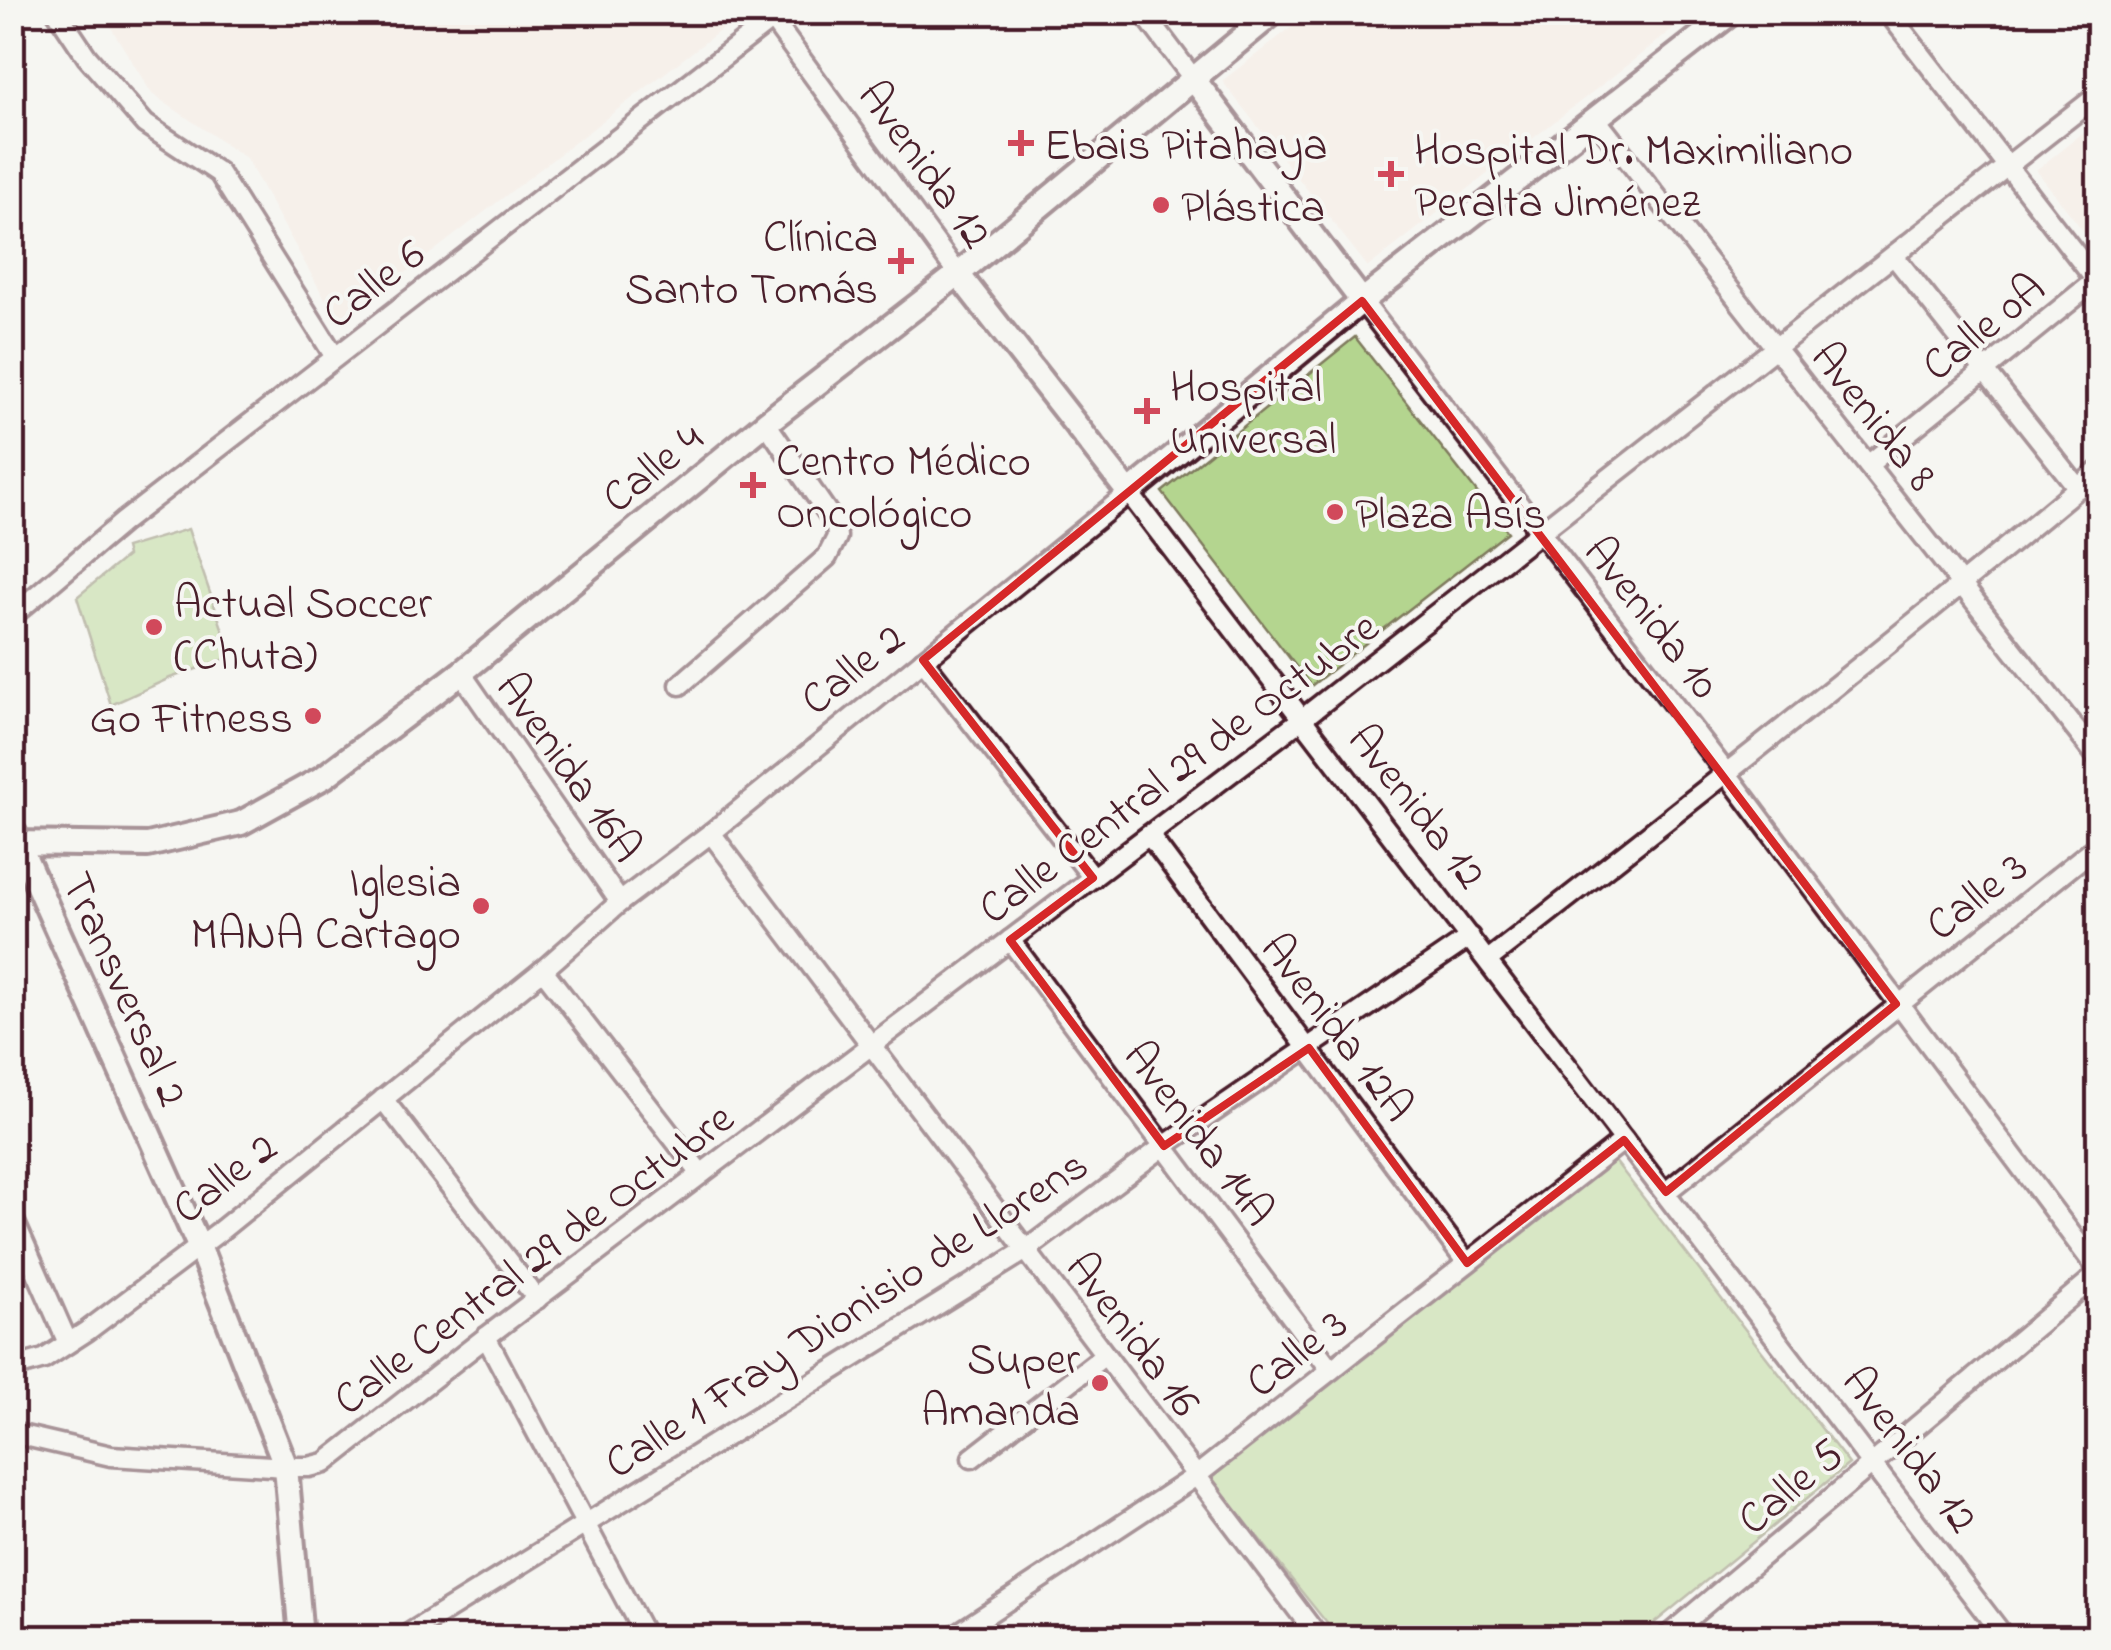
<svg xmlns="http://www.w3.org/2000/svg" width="2111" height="1650" viewBox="0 0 2111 1650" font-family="'Indie Flower',sans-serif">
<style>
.built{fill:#f7e9e1}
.green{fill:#b4d58f;stroke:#7f7a5d;stroke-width:2.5}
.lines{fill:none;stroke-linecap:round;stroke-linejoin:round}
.minor-casing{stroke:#4a1f2b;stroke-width:25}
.tertiary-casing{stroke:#4a1f2b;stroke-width:30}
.minor{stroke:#f6f6f2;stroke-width:18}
.tertiary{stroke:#f6f6f2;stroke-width:22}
.marked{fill:none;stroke:#d62828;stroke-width:8;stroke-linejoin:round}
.poi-dot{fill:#d1495b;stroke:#f6f6f2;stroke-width:4}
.labels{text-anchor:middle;stroke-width:8;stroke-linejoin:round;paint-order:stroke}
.poi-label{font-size:45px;fill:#4a1f2b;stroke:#f6f6f2;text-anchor:start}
.street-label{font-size:45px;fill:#4a1f2b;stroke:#f6f6f2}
</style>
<rect width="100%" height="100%" fill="#f6f6f2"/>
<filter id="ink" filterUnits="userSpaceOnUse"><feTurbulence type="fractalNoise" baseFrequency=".01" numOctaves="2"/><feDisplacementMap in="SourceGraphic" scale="20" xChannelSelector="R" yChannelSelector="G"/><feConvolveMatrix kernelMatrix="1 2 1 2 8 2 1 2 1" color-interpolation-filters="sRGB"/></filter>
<g filter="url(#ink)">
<g class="built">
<path d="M1311 12H1694V13L1368 267 1222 81Z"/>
<path d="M102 13H743L339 324 246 158 152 94Z"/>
<path d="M2098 121V250L2036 170Z"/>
</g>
<g class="green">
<path d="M1355 337 1508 532 1311 686 1162 492Z"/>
<path d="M188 529 232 657 170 678 111 705 77 597 127 556 125 548Z"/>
<path d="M1615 1161 1849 1464 1636 1638 1338 1637 1209 1476Z"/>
</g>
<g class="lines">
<defs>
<g id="minor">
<path d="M57 12 87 57 145 124 219 173 335 357"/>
<path d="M1143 12 1192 77"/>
<path d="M1888 12 2098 283"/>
<path d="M772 19 958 274"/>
<path d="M1595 118 2098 758"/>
<path d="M1894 256 2078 488"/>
<path d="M1362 301 1727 774 2098 1270"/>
<path d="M1868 465 2096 280"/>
<path d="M12 616 123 522 781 12"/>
<path d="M923 660 1093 878"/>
<path d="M461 673 620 902"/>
<path d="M680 685 827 557 837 537 836 525 766 423"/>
<path d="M711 833 1319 1638"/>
<path d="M1149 835 1467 1263"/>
<path d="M1010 940 1331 1370"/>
<path d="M1488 960C1694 800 1898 639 2098 471"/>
<path d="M543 970 701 1174"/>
<path d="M383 1099 537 1299"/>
<path d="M1666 1192 2098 845"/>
<path d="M12 1216 68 1343"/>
<path d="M486 1337 646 1638"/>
<path d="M12 1368 44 1359 87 1331 220 1231 543 970 620 902 711 833 1129 493 2005 1638"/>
<path d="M12 1433 111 1456 286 1467H309L325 1463 486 1337 1302 719 2098 95"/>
<path d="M972 1458 1105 1355"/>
<path d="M402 1638 1026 1250 1164 1146 1470 937"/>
<path d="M951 1638 1196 1476 1624 1140"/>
<path d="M1665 1638 2098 1274"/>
</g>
<g id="tertiary">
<path d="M1192 77 1362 301"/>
<path d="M958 274 1129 493 1362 301 1732 12"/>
<path d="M14 833 199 1246 286 1467 301 1638"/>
<path d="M12 843 148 845 241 823 324 777 461 673 766 423 958 274 1274 12"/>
</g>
</defs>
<use href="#minor" class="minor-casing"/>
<use href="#tertiary" class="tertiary-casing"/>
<use href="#minor" class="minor"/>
<use href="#tertiary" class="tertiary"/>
</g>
</g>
<path d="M0 0H2111V1650H0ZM1362 301 1896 1004 1666 1192 1624 1140 1467 1263 1309 1048 1164 1146 1010 940 1093 878 923 660Z" fill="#f6f6f2" fill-opacity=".55" fill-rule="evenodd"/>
<path class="marked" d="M1362 301 1896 1004 1666 1192 1624 1140 1467 1263 1309 1048 1164 1146 1010 940 1093 878 923 660Z"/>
<g class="poi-dot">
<path d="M1016 128h10v10h10v10h-10v10h-10v-10h-10v-10h10z"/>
<path d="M1386 159h10v10h10v10h-10v10h-10v-10h-10v-10h10z"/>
<circle cx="1161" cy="205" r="10"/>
<path d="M896 246h10v10h10v10h-10v10h-10v-10h-10v-10h10z"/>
<path d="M1142 396h10v10h10v10h-10v10h-10v-10h-10v-10h10z"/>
<path d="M748 470h10v10h10v10h-10v10h-10v-10h-10v-10h10z"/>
<circle cx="1335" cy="512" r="10"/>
<circle cx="154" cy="627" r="10"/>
<circle cx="313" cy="716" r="10"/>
<circle cx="481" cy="906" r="10"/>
<circle cx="1100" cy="1383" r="10"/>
</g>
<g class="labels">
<g class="poi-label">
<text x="1044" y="159">Ebais Pitahaya</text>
<text x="1414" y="164">Hospital Dr. Maximiliano<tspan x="1414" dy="52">Peralta Jiménez</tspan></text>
<text x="1181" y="221">Plástica</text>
<text x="878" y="251" text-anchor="end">Clínica<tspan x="878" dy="52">Santo Tomás</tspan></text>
<text x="1170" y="401">Hospital<tspan x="1170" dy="52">Universal</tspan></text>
<text x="776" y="475">Centro Médico<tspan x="776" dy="52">Oncológico</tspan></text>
<text x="1355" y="528">Plaza Asís</text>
<text x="174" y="617">Actual Soccer<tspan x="174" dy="52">(Chuta)</tspan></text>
<text x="293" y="732" text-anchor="end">Go Fitness</text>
<text x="461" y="896" text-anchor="end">Iglesia<tspan x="461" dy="52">MANA Cartago</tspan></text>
<text x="1080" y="1373" text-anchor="end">Super<tspan x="1080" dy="52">Amanda</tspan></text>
</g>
<g class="street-label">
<text transform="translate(927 163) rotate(54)" y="16">Avenida 12</text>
<text transform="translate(372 282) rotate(-38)" y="16">Calle 6</text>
<text transform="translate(1982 325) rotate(-39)" y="16">Calle 0A</text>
<text transform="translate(1876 415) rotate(52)" y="16">Avenida 8</text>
<text transform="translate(651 466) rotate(-39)" y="16">Calle 4</text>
<text transform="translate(1654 616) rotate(52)" y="16">Avenida 10</text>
<text transform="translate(851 667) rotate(-39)" y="16">Calle 2</text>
<text transform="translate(571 766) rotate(55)" y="16">Avenida 16A</text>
<text transform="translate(1177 766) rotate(-37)" y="16">Calle Central 29 de Octubre</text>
<text transform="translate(1419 805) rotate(52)" y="16">Avenida 12</text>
<text transform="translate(1975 894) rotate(-38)" y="16">Calle 3</text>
<text transform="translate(127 988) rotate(66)" y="16">Transversal 2</text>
<text transform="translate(1339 1026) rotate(53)" y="16">Avenida 12A</text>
<text transform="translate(1201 1132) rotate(53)" y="16">Avenida 14A</text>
<text transform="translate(223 1176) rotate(-38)" y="16">Calle 2</text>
<text transform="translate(532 1257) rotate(-37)" y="16">Calle Central 29 de Octubre</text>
<text transform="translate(845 1312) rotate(-33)" y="16">Calle 1 Fray Dionisio de Llorens</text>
<text transform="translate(1135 1333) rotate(53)" y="16">Avenida 16</text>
<text transform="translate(1295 1351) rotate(-38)" y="16">Calle 3</text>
<text transform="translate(1912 1448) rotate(53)" y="16">Avenida 12</text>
<text transform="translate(1789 1485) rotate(-40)" y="16">Calle 5</text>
</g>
</g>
<rect width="2111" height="1650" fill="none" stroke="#f6f6f2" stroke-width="50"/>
<rect x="25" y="25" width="2061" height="1600" fill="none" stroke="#4a1f2b" stroke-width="4" filter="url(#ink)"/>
</svg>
